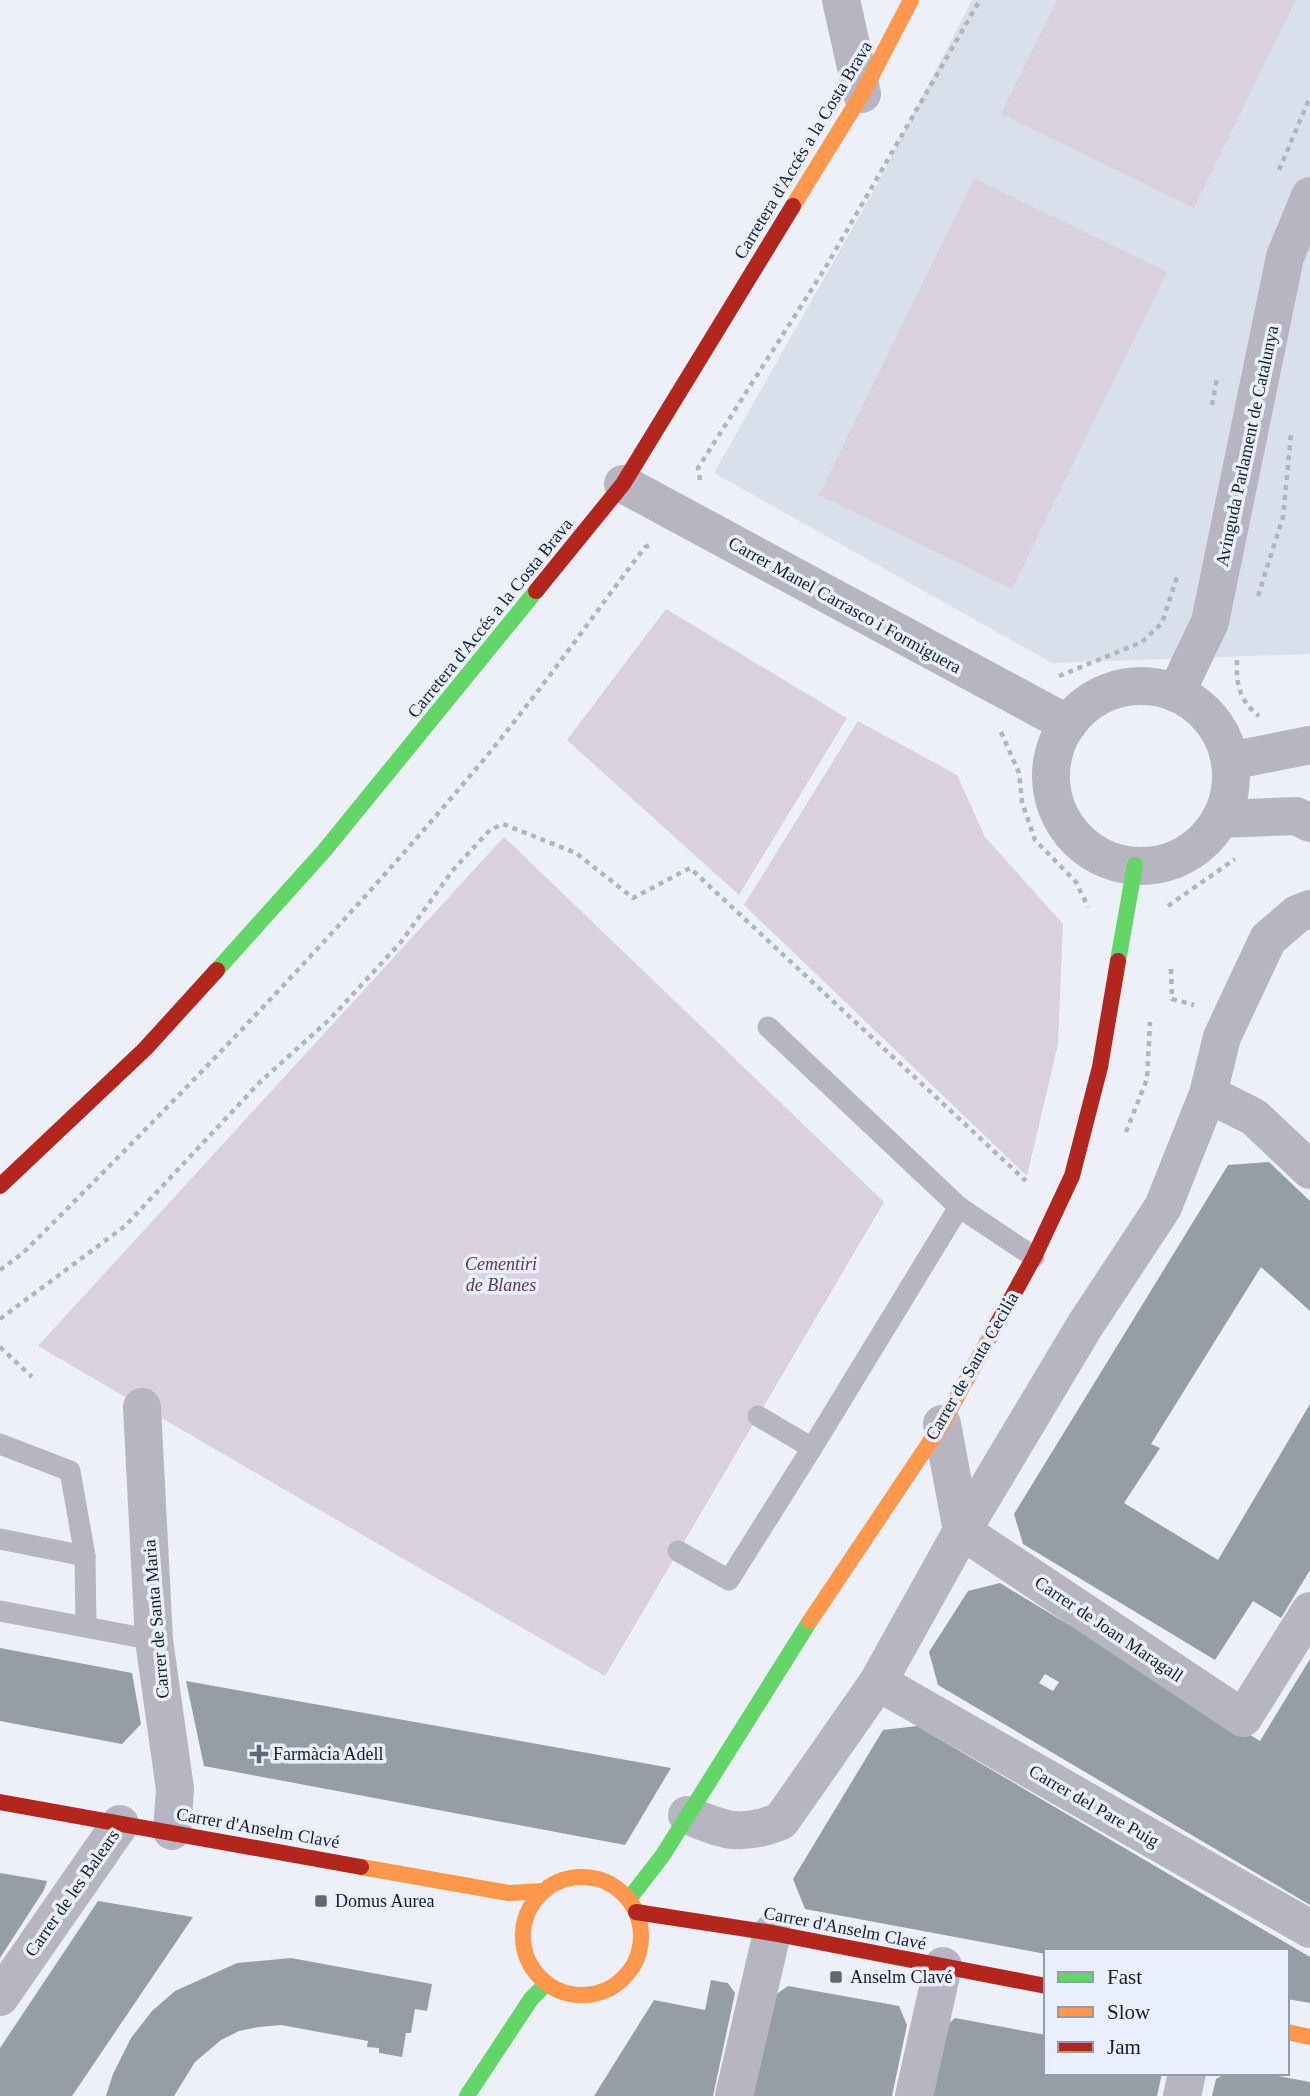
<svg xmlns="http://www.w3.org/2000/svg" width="1310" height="2096" viewBox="0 0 1310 2096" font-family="'Times New Roman',serif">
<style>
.built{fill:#dae0eb}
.green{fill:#d9d0e0}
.building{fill:#969ea5;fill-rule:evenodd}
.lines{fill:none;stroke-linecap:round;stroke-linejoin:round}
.path{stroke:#b2b4bc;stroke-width:4.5;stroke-dasharray:5 5;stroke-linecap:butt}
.lane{stroke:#b7b5c1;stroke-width:21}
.street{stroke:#b7b5c1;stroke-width:38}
.fast{stroke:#63d668;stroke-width:16}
.slow{stroke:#ff974d;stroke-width:16}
.jam{stroke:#b3261e;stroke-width:16}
.poi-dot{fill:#626771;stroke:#e9effc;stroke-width:2.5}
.labels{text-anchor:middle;stroke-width:7;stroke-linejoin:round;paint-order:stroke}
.street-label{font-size:18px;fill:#171d28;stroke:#e9effc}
.park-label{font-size:18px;font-style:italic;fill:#5a3860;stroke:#e9effc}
.poi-label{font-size:18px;fill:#171d28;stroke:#e9effc;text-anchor:start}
</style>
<rect width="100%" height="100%" fill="#edf0f8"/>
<path class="built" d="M972 0H1310V654L1052 663 714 473 874 190Z"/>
<g class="green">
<path d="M1057 0H1296L1194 208 1001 114Z"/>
<path d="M974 178 1167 272 1012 589 819 495Z"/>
<path d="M666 609 847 718 739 895 567 740Z"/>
<path d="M858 721 957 775 985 837 1063 924 1058 1044 1027 1176 744 905Z"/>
<path d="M504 837 884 1202 605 1676 38 1346Z"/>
</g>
<g class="building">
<path d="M1269 1162 1310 1201V1311L1261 1267 1151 1444 1160 1448 1124 1503 1218 1560 1310 1404V1570L1281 1618 1253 1601 1215 1660 1023 1544 1014 1514 1228 1165Z"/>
<path d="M1000 1583 1260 1741 1310 1659V1905L938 1685 929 1652 968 1591ZM1045 1674 1059 1682 1053 1691 1039 1683Z"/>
<path d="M0 1648 132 1673 141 1724 122 1744 0 1721Z"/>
<path d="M186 1681 671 1768 625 1845 204 1766Z"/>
<path d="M917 1726 1310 1957V2003L1287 1999V1951H1046V1954L805 1909 793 1879 883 1730Z"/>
<path d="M0 1873 47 1881 44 1890 0 1958Z"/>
<path d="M98 1901 193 1917 72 2096H0V2048Z"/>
<path d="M291 1958 432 1984 427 2011 415 2009 411 2033H406L402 2057 379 2053V2048L367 2047 368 2041 281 2025 259 2027 239 2031 221 2040 195 2062 174 2096H106L113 2074 131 2038 152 2011 175 1991 237 1963Z"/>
<path d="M711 1980 728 1983 735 1993 713 2096H594L654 2000 705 2010Z"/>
<path d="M788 1986 899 2006 907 2025 892 2096H753L774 1996Z"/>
<path d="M955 2018 1046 2035V2073H1162L1157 2096H932L946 2026Z"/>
<path d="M1227 2073H1262L1310 2082V2096H1212L1216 2079Z"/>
</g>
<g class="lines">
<g class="path">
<path d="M1279 170 1310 97"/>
<path d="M1212 405 1217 379"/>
<path d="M700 480 698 468 824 270 980 0"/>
<path d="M1258 596 1283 517 1291 434"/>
<path d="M1237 660C1236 683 1239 701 1259 716"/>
<path d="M1059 676 1142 642 1162 623 1177 577"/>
<path d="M1001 732 1019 773 1022 802 1035 840 1076 882 1088 907"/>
<path d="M1168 906 1235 859"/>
<path d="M1171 969 1172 999 1194 1005"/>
<path d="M1126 1132 1147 1079 1150 1022"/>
<path d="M0 1270 23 1253C179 1097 333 939 475 770 535 699 589 621 645 547L652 544"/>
<path d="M0 1319 125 1226 260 1082 330 1019 401 942 453 870 490 830 503 824 576 853 633 898 690 868 1026 1181"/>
<path d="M0 1347 32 1377"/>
</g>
<g class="lane">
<path d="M768 1027 959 1207"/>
<path d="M0 1444 70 1471 85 1556 86 1626"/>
<path d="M812 1448 959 1207 1034 1257"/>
<path d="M0 1539 85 1556"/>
<path d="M678 1551 729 1580 812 1448 758 1416"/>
<path d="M0 1611 154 1640"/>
</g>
<g class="street">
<path d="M841 0 862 94"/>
<path d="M623 484 1068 724"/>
<circle cx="1141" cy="776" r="90"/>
<path d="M1176 693 1210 622 1285 257 1310 196"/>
<path d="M1230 761 1310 745"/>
<path d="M1220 819 1296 816 1310 823"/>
<path d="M1208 1094 1254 1117 1310 1170"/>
<path d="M142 1407 154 1640 175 1789 172 1831"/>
<path d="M942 1424 962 1531 1243 1718 1310 1611"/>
<path d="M878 1682 1310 1929"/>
<path d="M687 1815C725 1831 741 1837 781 1821L878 1682 962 1531 1084 1327 1163 1207 1208 1094 1222 1037 1268 939 1297 914 1310 909"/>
<path d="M0 1997 120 1824"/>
<path d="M734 2096 772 1933"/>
<path d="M914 2096 943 1966"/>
<path d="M1182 2096 1187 2073"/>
</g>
<g class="fast">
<path d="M1118 961 1135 865"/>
<path d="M217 970 324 851 536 591"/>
<path d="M629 1899 663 1855 810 1621"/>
<path d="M467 2096 531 1999 546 1984"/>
</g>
<g class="slow">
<path d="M793 206 862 94 911 0"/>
<path d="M810 1621 942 1424 996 1326"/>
<path d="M361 1867 509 1893 543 1891"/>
<circle cx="582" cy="1936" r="59"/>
<path d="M1287 2032 1310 2037"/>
</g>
<g class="jam">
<path d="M536 591 623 484 793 206"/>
<path d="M0 1186 145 1049 217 970"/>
<path d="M996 1326 1034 1257 1072 1176 1100 1067 1118 961"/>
<path d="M0 1802 361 1867"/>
<path d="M636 1912 772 1933 1046 1986"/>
</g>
</g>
<g class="poi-dot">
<path d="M255.5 1743.5h7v7h7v7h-7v7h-7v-7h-7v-7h7z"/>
<rect x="314" y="1894" width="14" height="14" rx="3.5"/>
<rect x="829" y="1970" width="14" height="14" rx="3.5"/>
</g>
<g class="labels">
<g class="street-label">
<text transform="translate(803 150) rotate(-59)" y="6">Carretera d'Accés a la Costa Brava</text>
<text transform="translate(1247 446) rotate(-78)" y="6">Avinguda Parlament de Catalunya</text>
<text transform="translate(845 605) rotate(29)" y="6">Carrer Manel Carrasco i Formiguera</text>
<text transform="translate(490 618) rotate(-51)" y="6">Carretera d'Accés a la Costa Brava</text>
<text transform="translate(972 1366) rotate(-60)" y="6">Carrer de Santa Cecilia</text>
<text transform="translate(156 1619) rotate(-95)" y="6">Carrer de Santa Maria</text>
<text transform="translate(1109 1629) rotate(34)" y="6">Carrer de Joan Maragall</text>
<text transform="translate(1094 1806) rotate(30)" y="6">Carrer del Pare Puig</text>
<text transform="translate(258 1828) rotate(10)" y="6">Carrer d'Anselm Clavé</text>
<text transform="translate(72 1893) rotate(-55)" y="6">Carrer de les Balears</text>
<text transform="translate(845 1928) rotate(11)" y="6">Carrer d'Anselm Clavé</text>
</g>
<g class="park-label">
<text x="501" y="1270">Cementiri<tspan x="501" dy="21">de Blanes</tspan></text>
</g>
<g class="poi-label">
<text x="273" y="1760">Farmàcia Adell</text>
<text x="335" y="1907">Domus Aurea</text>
<text x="850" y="1983">Anselm Clavé</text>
</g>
</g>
<rect x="1044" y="1949" width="245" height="126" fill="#e9effc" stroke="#959ba7" stroke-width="2"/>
<rect x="1058" y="1972" width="35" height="10" fill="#63d668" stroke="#959ba7" stroke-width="2"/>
<text x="1107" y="1984" font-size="21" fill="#171d28">Fast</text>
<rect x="1058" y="2007" width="35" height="10" fill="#ff974d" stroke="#959ba7" stroke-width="2"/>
<text x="1107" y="2019" font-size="21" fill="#171d28">Slow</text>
<rect x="1058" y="2042" width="35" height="10" fill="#b3261e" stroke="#959ba7" stroke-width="2"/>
<text x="1107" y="2054" font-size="21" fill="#171d28">Jam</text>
</svg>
